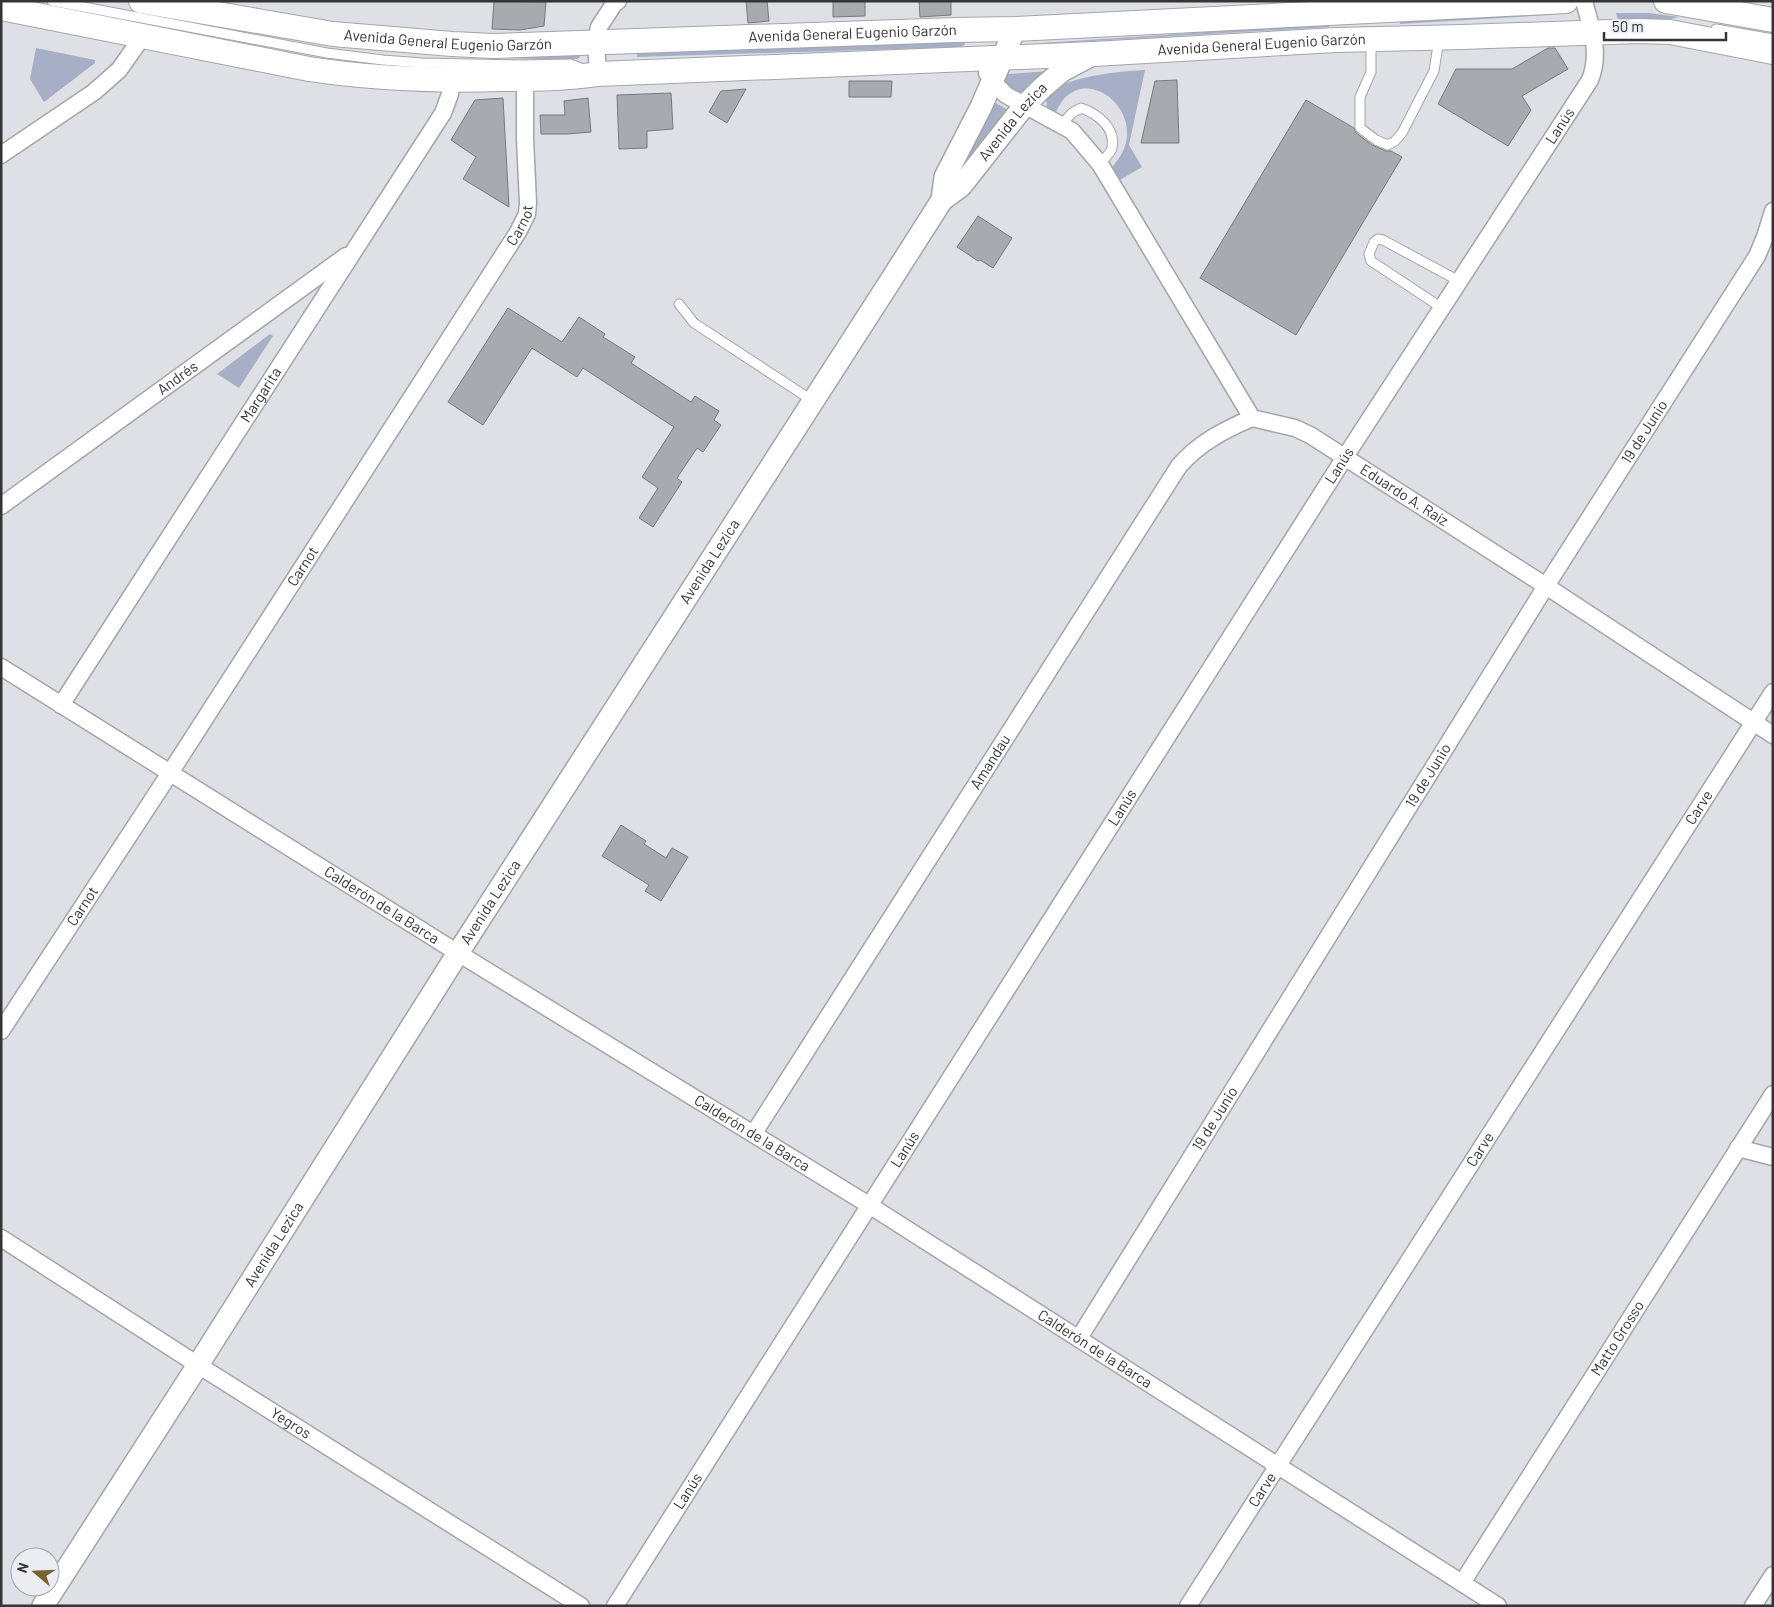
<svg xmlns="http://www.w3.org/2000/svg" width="1774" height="1607" viewBox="0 0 1774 1607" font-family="Barlow,sans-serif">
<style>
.green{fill:#a6afc6}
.building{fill:#a8aaaf;stroke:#77797d}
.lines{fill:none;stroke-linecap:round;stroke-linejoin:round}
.service-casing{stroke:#a3a5aa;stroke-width:11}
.minor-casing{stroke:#a3a5aa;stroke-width:19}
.tertiary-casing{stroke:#a3a5aa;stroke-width:24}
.secondary-casing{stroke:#a3a5aa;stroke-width:26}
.service{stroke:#fff;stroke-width:9}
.minor{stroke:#fff;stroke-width:16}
.tertiary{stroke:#fff;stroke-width:21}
.secondary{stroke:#fff;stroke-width:24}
.labels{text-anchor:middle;stroke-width:4;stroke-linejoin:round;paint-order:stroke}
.street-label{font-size:15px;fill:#343537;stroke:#ebedf3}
</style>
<rect width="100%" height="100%" fill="#dee0e5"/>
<g class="green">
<path d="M1616 13H1649L1679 17 1650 24 1619 19 1617 17Z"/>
<path d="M1552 14 1551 15 1400 24V21Z"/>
<path d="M1329 24V27L1041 44 1042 43Z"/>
<path d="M964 40 965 44 961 47 637 57V48Z"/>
<path d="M338 46 580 51V57L577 59C497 60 417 54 338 46Z"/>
<path d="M36 48 95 60V63L44 102 30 79Z"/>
<path d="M1145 70 1129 145 1142 167 1120 180 1112 167C1161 117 1078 51 1055 115L1049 111C1031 77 1126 71 1145 70Z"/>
<path d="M1048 71 1049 73 1023 92 1016 93 1005 86 1003 79 1008 74Z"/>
<path d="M996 103 1008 110 967 163H964L986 118Z"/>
<path d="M270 334 273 336 239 388 217 374Z"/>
</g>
<g class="building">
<path d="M494 1 546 2 544 26 520 30 492 29Z"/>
<path d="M746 1H767L769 21 748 23Z"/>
<path d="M833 1H865V16L833 17Z"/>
<path d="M919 1H951V15L920 17Z"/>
<path d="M1548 48H1555L1568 69 1522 96 1531 110 1508 146 1438 104 1456 69H1512Z"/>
<path d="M1177 80 1179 143H1141L1155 81Z"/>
<path d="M849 81H892L891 97H849Z"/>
<path d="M746 89 727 123 709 112 721 91Z"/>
<path d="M671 93 673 129 647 131V148L619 149 617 95Z"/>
<path d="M503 98 509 207 463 179 476 157 451 140 475 100Z"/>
<path d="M588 98 591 132 567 134H541L540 115H565L564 101Z"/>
<path d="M1306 100 1354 128 1356 133 1372 145 1386 151H1391L1402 157 1296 335 1200 278Z"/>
<path d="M978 216 1012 238 993 268 980 260 978 261 957 247Z"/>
<path d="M508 308 562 342 579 317 605 334 603 337 635 357 631 363 691 402 695 396 719 411 714 420 721 425 703 452 697 448 677 478 682 482 653 527 639 518 658 488 642 477 674 427 583 368 577 377 532 348 483 425 448 402Z"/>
<path d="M621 825 646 841 644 844 666 858 672 848 688 857 661 901 645 891 649 885 602 856Z"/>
</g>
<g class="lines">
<defs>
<g id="service">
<path d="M52 1 327 53 383 60 422 63 524 65 570 64 583 69"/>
<path d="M1716 29 1773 39"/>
<path d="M1371 39V72L1360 97V128L1376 140 1388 145 1395 141 1402 133 1434 71 1439 39"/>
<path d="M1061 125 1072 113 1081 108C1098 114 1116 128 1112 148 1111 153 1104 159 1100 164"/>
<path d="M679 304 694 323 813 401"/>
<path d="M1442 308 1371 261 1369 254 1374 242 1378 239 1383 240 1459 281"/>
</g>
<g id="minor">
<path id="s1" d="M987 73 993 82 1006 95 1072 131 1100 164 1252 418 1295 428 1310 435 1546 586 1773 735"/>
<path d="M598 74 596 42 599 27 614 4 618 1"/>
<path d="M1 155 94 92 119 70 143 36"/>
<path id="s2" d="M1 506 346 256"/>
<path id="s3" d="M1 667 458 953 869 1205 1498 1606"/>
<path id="s4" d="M61 705 443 113 450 94 451 80"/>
<path id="s5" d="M1 1031 170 773 518 232 527 214 528 203 525 139V79"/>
<path id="s6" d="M754 1133 1179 466C1199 443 1224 430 1252 418"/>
<path d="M1738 1148 1773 1157"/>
<path id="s7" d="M1 1238 198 1365 581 1606"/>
<path id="s8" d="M1079 1338 1546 586 1757 256 1765 237 1773 211"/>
<path id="s9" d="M1462 1583 1773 1094"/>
<path id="s10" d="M615 1606 1345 457 1590 80C1601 53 1591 28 1584 1"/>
<path id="s11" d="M1188 1606 1773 692"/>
<path d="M1753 1606 1773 1575"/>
</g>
<g id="tertiary">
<path d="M942 200 945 177 981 107 1015 29"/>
<path id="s12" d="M43 1606 198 1365 458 953 891 280 942 200 961 186 1024 106 1042 88 1062 71 1094 54"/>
</g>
<g id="secondary">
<path id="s13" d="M141 1 333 34 452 44 493 46 955 30 1015 29 1566 1"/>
<path d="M1666 1 1773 20"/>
<path id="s14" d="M1 8 309 69C374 79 438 81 503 79 535 79 566 79 598 74L1094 54 1336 40 1462 37 1639 31 1670 32 1773 52"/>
</g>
</defs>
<use href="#service" class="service-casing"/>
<use href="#minor" class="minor-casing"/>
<use href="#tertiary" class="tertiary-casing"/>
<use href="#secondary" class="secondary-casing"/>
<use href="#service" class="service"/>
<use href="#minor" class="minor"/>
<use href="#tertiary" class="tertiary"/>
<use href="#secondary" class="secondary"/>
</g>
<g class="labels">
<g class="street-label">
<text dy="5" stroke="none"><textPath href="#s13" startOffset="715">Avenida General Eugenio Garzón</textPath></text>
<text dy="5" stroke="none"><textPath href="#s13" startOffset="310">Avenida General Eugenio Garzón</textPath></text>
<text dy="5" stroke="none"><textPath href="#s14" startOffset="1268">Avenida General Eugenio Garzón</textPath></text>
<text dy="5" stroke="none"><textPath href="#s12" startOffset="1775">Avenida Lezica</textPath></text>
<text dy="5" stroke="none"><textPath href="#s10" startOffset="1756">Lanús</textPath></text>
<text dy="5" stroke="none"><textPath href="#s5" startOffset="959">Carnot</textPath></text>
<text dy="5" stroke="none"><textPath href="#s2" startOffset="218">Andrés</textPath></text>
<text dy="5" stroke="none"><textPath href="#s4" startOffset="369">Margarita</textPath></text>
<text dy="5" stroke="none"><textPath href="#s8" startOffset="1068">19 de Junio</textPath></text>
<text dy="5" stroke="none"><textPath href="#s10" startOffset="1351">Lanús</textPath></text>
<text dy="5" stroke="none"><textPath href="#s1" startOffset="616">Eduardo A. Raíz</textPath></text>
<text dy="5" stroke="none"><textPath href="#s12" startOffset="1239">Avenida Lezica</textPath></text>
<text dy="5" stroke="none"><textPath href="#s5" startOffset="554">Carnot</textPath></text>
<text dy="5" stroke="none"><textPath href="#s6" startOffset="440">Amandau</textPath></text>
<text dy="5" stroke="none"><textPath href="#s8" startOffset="662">19 de Junio</textPath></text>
<text dy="5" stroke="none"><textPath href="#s10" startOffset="946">Lanús</textPath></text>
<text dy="5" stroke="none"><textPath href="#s11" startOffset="948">Carve</textPath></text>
<text dy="5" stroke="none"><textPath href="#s12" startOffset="834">Avenida Lezica</textPath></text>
<text dy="5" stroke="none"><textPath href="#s3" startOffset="449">Calderón de la Barca</textPath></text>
<text dy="5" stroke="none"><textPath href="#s5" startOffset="149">Carnot</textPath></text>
<text dy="5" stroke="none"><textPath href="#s8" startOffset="258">19 de Junio</textPath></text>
<text dy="5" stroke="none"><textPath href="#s3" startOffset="884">Calderón de la Barca</textPath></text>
<text dy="5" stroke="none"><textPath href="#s10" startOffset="541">Lanús</textPath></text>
<text dy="5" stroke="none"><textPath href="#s11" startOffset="542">Carve</textPath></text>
<text dy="5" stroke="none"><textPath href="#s12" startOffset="429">Avenida Lezica</textPath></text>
<text dy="5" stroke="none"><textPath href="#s9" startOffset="290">Matto Grosso</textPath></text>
<text dy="5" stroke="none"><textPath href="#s3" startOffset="1289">Calderón de la Barca</textPath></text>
<text dy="5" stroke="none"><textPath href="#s7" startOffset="344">Yegros</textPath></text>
<text dy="5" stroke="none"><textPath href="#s11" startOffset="138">Carve</textPath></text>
<text dy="5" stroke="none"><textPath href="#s10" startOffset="136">Lanús</textPath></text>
</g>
</g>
<rect width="1774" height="1607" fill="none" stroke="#343537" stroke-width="5"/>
<g transform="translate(35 1572) rotate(289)"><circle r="24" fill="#ebedf3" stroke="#a2a3a8"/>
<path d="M0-4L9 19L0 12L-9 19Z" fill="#776432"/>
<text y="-8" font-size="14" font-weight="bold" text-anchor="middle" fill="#343537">N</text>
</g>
<path d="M1604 32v8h122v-8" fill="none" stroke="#343537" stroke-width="2.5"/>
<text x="1612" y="32" font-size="15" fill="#343537" stroke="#ebedf3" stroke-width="4" paint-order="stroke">50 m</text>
</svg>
